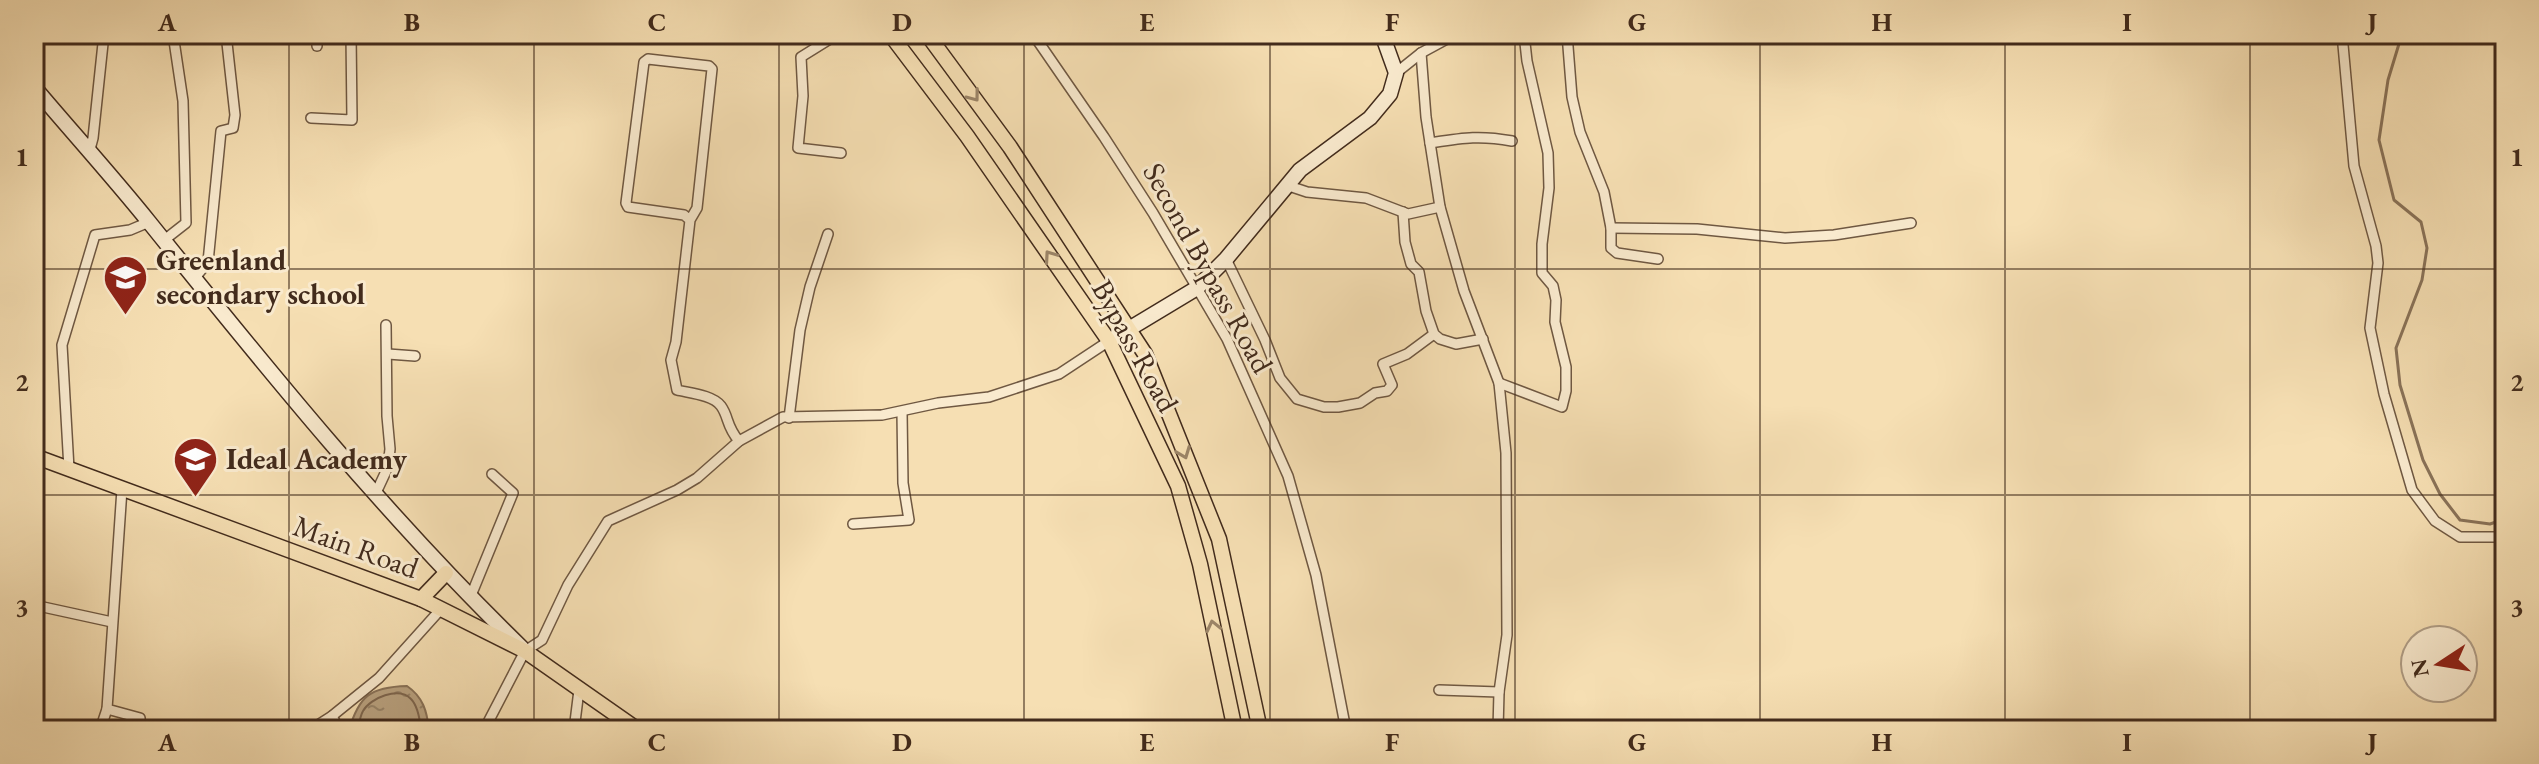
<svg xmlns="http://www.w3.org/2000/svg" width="2539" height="764" viewBox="0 0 2539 764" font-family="'EB Garamond',serif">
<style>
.water{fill:url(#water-ripples);stroke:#897258;stroke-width:2}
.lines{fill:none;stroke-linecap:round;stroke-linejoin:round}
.shore{stroke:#7e664e;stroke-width:2}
.stream{stroke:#897258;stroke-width:3}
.street-casing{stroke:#6f5842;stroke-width:12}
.secondary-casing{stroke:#422b1c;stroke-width:17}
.primary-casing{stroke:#422b1c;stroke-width:17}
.street{stroke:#f9eace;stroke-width:9}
.secondary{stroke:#f9eace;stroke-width:14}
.primary{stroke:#f6dfb3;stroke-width:14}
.oneway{stroke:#9c8568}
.grid{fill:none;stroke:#422b1c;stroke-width:2;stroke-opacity:0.55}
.labels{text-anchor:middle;stroke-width:6;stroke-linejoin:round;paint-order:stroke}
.poi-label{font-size:30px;font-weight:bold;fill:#422b1c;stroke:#f9eace;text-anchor:start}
.street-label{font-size:30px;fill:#422b1c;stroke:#f9eace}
.neatline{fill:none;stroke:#422b1c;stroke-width:3}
.grid-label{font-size:26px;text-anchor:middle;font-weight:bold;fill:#422b1c}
</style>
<defs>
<pattern id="water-ripples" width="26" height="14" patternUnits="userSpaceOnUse" patternTransform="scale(2)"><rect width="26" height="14" fill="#b9a280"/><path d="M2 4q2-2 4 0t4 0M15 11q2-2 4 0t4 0" fill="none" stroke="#988468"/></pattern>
</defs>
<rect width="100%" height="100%" fill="#f6dfb3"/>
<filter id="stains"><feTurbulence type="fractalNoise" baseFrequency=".0025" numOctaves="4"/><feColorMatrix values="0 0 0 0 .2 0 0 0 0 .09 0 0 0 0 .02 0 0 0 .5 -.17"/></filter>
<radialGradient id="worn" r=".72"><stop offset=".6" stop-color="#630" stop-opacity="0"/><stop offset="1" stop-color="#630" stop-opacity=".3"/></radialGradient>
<path class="water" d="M407 686C423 697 427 711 429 730H349C359 696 370 687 407 686Z"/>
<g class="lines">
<path class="shore" d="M358 730C359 724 360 716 363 711 370 698 399 686 411 699 418 706 420 720 421 730"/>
<path class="stream" d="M2402 34 2388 80 2379 140 2394 200 2421 222 2427 248 2422 280 2396 348 2400 385 2423 460 2440 494 2460 520 2490 524 2505 519"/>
<defs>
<g id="street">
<path d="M317 34V46"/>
<path d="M838 34 801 57 803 96 798 148 841 153"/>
<path d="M1033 34 1104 137 1153 213 1227 339 1288 476 1316 575 1346 730"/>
<path d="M1567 34 1572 97 1580 132 1604 192 1611 228V248L1617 253 1658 259"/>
<path d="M2342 34 2354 166 2376 246 2378 263 2370 328 2384 394 2412 490 2435 521 2460 537H2505"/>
<path d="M1421 53 1426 117 1440 207 1464 291 1499 383 1506 453 1507 635 1499 692 1498 730"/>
<path d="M1396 73 1421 53 1456 34"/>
<path d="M311 118 352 120 351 34"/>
<path d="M1430 143C1463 138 1479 135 1512 141"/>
<path d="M89 153 93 138 104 34"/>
<path d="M1286 185 1307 192 1366 198 1408 214 1440 207"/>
<path d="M1403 212 1405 242 1411 264 1419 272 1426 311 1434 334 1440 339 1456 344 1483 339"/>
<path d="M690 220 697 208 712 69 709 66 648 59 644 62 626 203 628 207 684 215 690 220 676 342 671 360 677 390C689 393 713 395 721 406 729 417 726 426 739 441"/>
<path d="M1611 228 1697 229 1785 238 1834 235 1911 223"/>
<path d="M163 241 186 223 183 101 173 34"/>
<path d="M1226 259 1265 340 1280 378 1297 399 1324 407H1338L1360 403 1375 393 1387 391 1392 385 1383 364 1407 354 1434 334"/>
<path d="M194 279 208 262 221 131 233 128 235 115 226 34"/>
<path d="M388 354 415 356"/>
<path d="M1499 383 1562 407 1566 391V367L1555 322 1556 300 1553 286 1542 273V244L1549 188 1548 153 1527 61 1524 34"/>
<path d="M789 418 800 330 810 287 828 234"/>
<path d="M69 469 62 345 95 235 130 230 149 222"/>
<path d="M122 489 107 709 140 718 141 730"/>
<path d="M375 495 388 467 390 449 387 416 386 325"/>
<path d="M853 524 909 520 903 483 902 412"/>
<path d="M470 598 513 493 492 474"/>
<path d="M34 605 112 622"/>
<path d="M1439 690 1499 692"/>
<path d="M332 716 339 730"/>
<path d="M100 730 107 709"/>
<path d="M310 730 332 716 379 678 441 609"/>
<path d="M484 730 525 651 542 640 568 585 608 521 677 490 697 478 739 441 783 417 882 415 938 403 989 397 1059 374 1109 341"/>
<path d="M574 730 579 690"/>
</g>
<g id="secondary">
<path d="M34 87C72 132 112 176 149 222 267 369 386 516 522 648"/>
<path d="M1109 341 1197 288 1226 259 1300 170 1370 118 1390 94 1396 73 1382 34"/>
</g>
<g id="primary">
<path d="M890 34 967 136 1109 341 1178 486 1200 564 1235 730"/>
<path d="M927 34 1010 147 1145 354 1219 539 1260 730"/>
<path d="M34 456 421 599 525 651 638 730"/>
<path d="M421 599 446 573"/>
</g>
</defs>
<use href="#street" class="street-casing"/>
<use href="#secondary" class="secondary-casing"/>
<use href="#primary" class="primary-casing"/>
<use href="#street" class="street"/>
<use href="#secondary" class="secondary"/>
<use href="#primary" class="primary"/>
</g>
<defs><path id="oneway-chevron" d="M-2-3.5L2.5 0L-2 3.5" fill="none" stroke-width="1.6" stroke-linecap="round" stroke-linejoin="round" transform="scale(2)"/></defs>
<g class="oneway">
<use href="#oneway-chevron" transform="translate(974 96) rotate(53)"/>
<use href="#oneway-chevron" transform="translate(1050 256) rotate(-125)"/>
<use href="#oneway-chevron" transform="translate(1184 453) rotate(69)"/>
<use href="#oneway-chevron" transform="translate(1213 626) rotate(-103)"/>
</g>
<path class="grid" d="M289 34V730M534 34V730M779 34V730M1024 34V730M1270 34V730M1515 34V730M1760 34V730M2005 34V730M2250 34V730M34 269H2505M34 495H2505"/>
<defs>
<symbol id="school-pin" viewBox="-11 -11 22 30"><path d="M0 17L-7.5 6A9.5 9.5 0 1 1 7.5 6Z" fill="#8f2418" stroke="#f9eace"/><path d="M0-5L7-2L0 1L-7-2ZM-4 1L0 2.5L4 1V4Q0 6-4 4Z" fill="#fff"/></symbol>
</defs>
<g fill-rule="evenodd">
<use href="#school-pin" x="100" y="252" width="51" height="69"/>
<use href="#school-pin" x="170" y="434" width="51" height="69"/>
</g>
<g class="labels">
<g class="poi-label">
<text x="156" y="270">Greenland<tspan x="156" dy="34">secondary school</tspan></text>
<text x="226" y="469">Ideal Academy</text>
</g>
<g class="street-label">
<text transform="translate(1208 268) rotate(61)" y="10">Second Bypass Road</text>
<text transform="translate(1135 346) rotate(61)" y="10">Bypass Road</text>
<text transform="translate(356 547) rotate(20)" y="10">Main Road</text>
</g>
</g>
<rect width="2539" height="764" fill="none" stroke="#f6dfb3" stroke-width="88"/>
<g transform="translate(2439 664) rotate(258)"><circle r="38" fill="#f9eace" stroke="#b09e87" stroke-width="2"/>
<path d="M0-6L14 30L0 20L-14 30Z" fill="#8f2418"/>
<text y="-12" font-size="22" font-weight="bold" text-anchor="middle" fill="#422b1c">N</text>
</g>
<rect x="44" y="44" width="2451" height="676" class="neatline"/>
<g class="grid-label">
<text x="167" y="31">A</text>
<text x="412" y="31">B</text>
<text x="657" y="31">C</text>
<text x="902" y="31">D</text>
<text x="1147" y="31">E</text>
<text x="1392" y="31">F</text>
<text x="1637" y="31">G</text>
<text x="1882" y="31">H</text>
<text x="2127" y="31">I</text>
<text x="2372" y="31">J</text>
<text x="22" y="166">1</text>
<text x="2517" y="166">1</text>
<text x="22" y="391">2</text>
<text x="2517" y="391">2</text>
<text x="22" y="616">3</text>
<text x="2517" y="616">3</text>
<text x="167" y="751">A</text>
<text x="412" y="751">B</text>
<text x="657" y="751">C</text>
<text x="902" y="751">D</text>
<text x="1147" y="751">E</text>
<text x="1392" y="751">F</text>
<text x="1637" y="751">G</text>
<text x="1882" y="751">H</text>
<text x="2127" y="751">I</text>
<text x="2372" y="751">J</text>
</g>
<rect width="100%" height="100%" filter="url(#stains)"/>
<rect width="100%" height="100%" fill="url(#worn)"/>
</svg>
